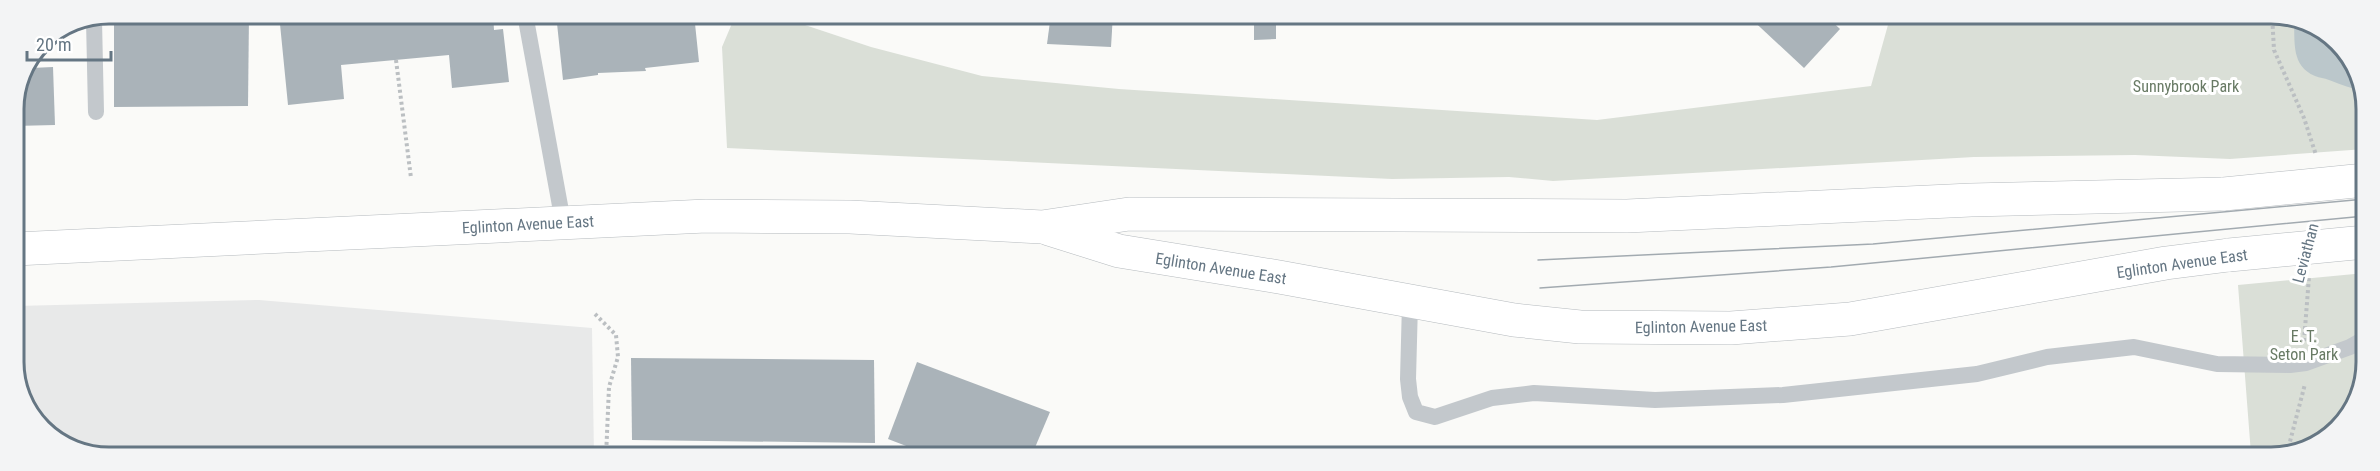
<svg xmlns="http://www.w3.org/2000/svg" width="2380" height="471" viewBox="0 0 2380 471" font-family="'Roboto Condensed',sans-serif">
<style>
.built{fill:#e8e9e9}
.green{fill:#dadfd7}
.water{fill:#bbc7cb}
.building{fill:#aab3b9}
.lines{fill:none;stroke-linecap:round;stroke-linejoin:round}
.primary-casing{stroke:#b5babe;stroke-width:34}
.path{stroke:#bbbfc2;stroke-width:4;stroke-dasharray:3 3;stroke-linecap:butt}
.lane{stroke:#c3c8cc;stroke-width:16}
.primary{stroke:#fff;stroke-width:33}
.tram{stroke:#a2aab0;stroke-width:1.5}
.primary-bridge-casing{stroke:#b5babe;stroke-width:34;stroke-linecap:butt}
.primary-bridge{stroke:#fff;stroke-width:33}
.labels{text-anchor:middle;stroke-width:6;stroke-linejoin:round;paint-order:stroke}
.park-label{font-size:16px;fill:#687a64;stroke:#fff}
.street-label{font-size:16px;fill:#657683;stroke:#fff}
.rim{fill:none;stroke:#657683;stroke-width:3}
</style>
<rect width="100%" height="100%" fill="#fafaf8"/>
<path class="built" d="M259 300 592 328 594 457H96L46 434 17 387 16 306Z"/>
<g class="green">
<path d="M736 14H772L871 47 982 76 1119 89 1597 120 1871 86 1891 14H2284L2338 41 2365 90V149L2230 159 2135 155 1974 157 1553 181 1509 177 1392 179 727 148 722 47Z"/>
<path d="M2365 273 2366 375 2334 434 2277 457H2055L2251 454 2238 285Z"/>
</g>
<path class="water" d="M2294 19 2338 41 2365 90C2351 89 2342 85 2329 80 2324 78 2320 78 2315 76 2291 66 2295 42 2294 19Z"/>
<g class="building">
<path d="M114 14H249L248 106 114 107Z"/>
<path d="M279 14H493L494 30 503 29 509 82 452 88 449 55 341 65 344 99 288 105Z"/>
<path d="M556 14H694L699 62 645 68 646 71 598 73V75L563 80Z"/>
<path d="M1051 14H1113L1111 47 1047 44Z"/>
<path d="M1254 14H1276V39L1254 40Z"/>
<path d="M1746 14H1824L1840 29 1804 68Z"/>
<path d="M53 67 55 125 14 126V108L31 68Z"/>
<path d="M631 358 874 360 875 443 632 440Z"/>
<path d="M917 362 1050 412 1031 457H935L888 439Z"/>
</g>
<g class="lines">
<defs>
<g id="primary">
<path d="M1049 229 1119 251 1279 277 1514 320 1580 327 1731 328 1850 319 2166 263 2229 255"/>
<path d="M15 249 706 216 850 217 1042 227 1129 214 1627 216 1971 200 2224 194"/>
</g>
</defs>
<use href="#primary" class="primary-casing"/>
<g class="path">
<path d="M2272 14 2274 50 2304 118 2316 155"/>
<path d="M396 60 411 178"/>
<path d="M2357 273 2365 298"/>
<path d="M595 314 616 335 618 357 609 387 606 457"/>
<path d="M2304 341 2309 277"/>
<path d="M2287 453 2305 384"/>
</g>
<g class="lane">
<path d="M525 14 563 222"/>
<path d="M94 20 96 112"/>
<path d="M1410 303 1408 379 1410 397 1416 412 1435 417 1492 398 1534 393 1655 400 1783 395 1977 374 2047 357 2134 347 2217 364 2290 365 2306 363 2350 347 2366 338"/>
<path d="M1041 456 1043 457"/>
</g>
<use href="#primary" class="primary"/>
<g class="tram">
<path d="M1538 260 1873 244 2365 199"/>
<path d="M1540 288 1831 267 2365 216"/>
</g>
<defs>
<g id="primary-bridge">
<path d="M2224 194 2365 180"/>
<path d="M2229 255 2365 242"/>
</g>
</defs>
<use href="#primary-bridge" class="primary-bridge-casing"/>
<use href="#primary-bridge" class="primary-bridge"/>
</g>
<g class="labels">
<g class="park-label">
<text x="2186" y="92">Sunnybrook Park</text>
<text x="2304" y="342">E. T.<tspan x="2304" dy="18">Seton Park</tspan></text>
</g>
<g class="street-label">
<text transform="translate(528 224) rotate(-3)" y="6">Eglinton Avenue East</text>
<text transform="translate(2305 253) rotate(-75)" y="6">Leviathan</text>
<text transform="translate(2182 263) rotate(-8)" y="6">Eglinton Avenue East</text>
<text transform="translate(1221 268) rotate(9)" y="6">Eglinton Avenue East</text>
<text transform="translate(1701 326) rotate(-1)" y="6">Eglinton Avenue East</text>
</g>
</g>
<path d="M0 0H2380V471H0ZM109 24H2271A85 85 0 0 1 2356 109V362A85 85 0 0 1 2271 447H109A85 85 0 0 1 24 362V109A85 85 0 0 1 109 24Z" fill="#f3f4f5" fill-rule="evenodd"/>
<path class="rim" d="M109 24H2271A85 85 0 0 1 2356 109V362A85 85 0 0 1 2271 447H109A85 85 0 0 1 24 362V109A85 85 0 0 1 109 24Z"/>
<path d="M27 51v9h84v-9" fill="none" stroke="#657683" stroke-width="3"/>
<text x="36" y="51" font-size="18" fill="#657683" stroke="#ffffff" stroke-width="4.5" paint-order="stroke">20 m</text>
</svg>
